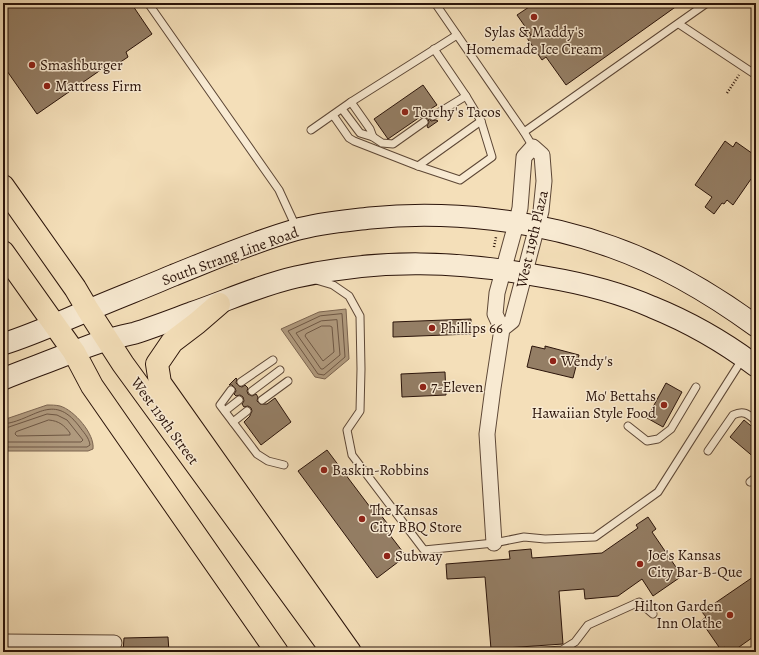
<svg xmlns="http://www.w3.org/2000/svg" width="759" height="655" viewBox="0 0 759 655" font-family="Alegreya,serif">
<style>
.water{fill:#b09a7e;stroke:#7b6450}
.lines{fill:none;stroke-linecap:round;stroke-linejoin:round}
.shore{stroke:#6e5744;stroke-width:1}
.building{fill:#947e65;stroke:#2b140a}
.lane-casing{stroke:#5d4736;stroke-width:9}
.street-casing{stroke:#5d4736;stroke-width:17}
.secondary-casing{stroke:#2b140a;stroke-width:23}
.primary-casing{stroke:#2b140a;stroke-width:24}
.path{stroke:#2b140a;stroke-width:2.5;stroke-dasharray:1 2;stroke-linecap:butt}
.lane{stroke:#f8ead2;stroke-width:7}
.street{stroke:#f8ead2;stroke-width:15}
.secondary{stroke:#f8ead2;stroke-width:21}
.primary{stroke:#f4dfb9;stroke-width:22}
.poi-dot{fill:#8f2418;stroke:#f8ead2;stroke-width:1.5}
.labels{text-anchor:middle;stroke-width:3;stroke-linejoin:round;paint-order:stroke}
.poi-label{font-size:15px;fill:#2b140a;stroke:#f8ead2;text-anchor:start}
.street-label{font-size:15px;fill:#2b140a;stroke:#f8ead2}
</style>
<rect width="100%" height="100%" fill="#f4dfb9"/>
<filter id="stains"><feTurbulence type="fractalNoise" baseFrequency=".005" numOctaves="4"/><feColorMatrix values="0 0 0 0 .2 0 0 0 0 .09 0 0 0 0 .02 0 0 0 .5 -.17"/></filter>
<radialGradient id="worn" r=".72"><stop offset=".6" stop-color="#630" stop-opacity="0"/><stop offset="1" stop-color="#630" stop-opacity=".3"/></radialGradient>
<g class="water">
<path d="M346 309 349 359 325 379 315 377 281 329 319 312Z"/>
<path d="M47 405C51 405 56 405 60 406 74 410 95 434 93 449L88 451H3V420Z"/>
</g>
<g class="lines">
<g class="shore">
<path d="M342 314 345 357 324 375 318 374 288 331 320 316Z"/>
<path d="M337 320 340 355 323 369H321L296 333 321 321Z"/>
<path d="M322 326H330L332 327 334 352 323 361 305 336 306 334Z"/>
<path d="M49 420C59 421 64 425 70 433V435L17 436 15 434 16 432Z"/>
<path d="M3 424C34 421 52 391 79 426 83 432 89 437 90 445L87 447H3"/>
<path d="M3 429 47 414 57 415 67 420 83 440 81 442H3"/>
</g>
</g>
<g class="building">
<path d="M3 3H131L152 34 126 52 128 57 107 71 105 67 37 114 7 71 3 74Z"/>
<path d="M535 3H681L566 85 546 57 542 60 527 38 531 35 517 15Z"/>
<path d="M423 85 437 105 429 110 431 112 428 114 429 118 431 121 436 120 438 121 428 128 427 126 429 122 428 119 424 117 421 118 420 117 388 139 374 119Z"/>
<path d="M725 141 733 147 736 142 756 156V182L751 179 733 205 727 200 724 204 722 203 714 214 705 207 712 197 695 185Z"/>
<path d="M471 319V334L393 337V322Z"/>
<path d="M532 346 545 349V346L579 355 573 378 527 367Z"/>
<path d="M445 372 446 395 402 397 401 374Z"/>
<path d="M236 378 237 379 236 383 239 386 242 387 245 385 248 388 247 391 248 394 252 396 256 394 258 397 257 401 260 404H267L275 398 291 422 261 445 244 422 250 416V415L252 411 251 408 248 406 244 407 242 404 244 401 243 397 240 395 236 396 234 394 236 391 235 388 232 385H229Z"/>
<path d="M666 383 682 392 663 427 647 418Z"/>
<path d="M744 420 756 430V459L730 437Z"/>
<path d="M327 450 370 507 373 505 387 523 383 526 406 556 377 578 298 471Z"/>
<path d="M648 517 656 529 652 532 682 576 653 596 642 579 618 596 585 599 584 589 559 591 563 644 491 649 485 577 447 579 446 564 510 559 509 551 531 549 532 558 602 553 638 528 636 525Z"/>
<path d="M756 575V635L732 652H728L725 647 721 650 701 621 706 617 702 612Z"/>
<path d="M168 637 169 652H123L124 638Z"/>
</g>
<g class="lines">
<defs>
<g id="lane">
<path d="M148 3 279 190 296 227"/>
<path d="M435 3 524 132 533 147"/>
<path d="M679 24 756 75"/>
<path d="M351 102 370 129 373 137"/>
<path d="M342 109 360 133 373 137 382 143 393 144 424 122"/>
<path d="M333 115 349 138 354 141 418 166 460 180 492 157 481 121 466 96 434 49"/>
<path d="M433 116 466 96"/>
<path d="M311 130 351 102 457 35"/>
<path d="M524 132 707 3"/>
<path d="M418 166 481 121"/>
<path d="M316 280 333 285 349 296 360 316 361 369 360 411 347 430 352 455 424 550 494 543 524 537 545 539 595 537 658 492 743 358"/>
<path d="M241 382 273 360"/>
<path d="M231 390 220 405 257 454 268 461 284 465"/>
<path d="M252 391 280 370"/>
<path d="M262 400 288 381"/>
<path d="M225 411 239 400"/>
<path d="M233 422 247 411"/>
<path d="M628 426 647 441 658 439 671 429 696 387"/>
<path d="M708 451 733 415C744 410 748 414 756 421"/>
<path d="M750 482 756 477"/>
<path d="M533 652 562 650 575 642 588 625 639 602 653 614"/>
</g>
<g id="street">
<path d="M494 543 487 434 493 388 502 329 495 314 497 293 516 224 520 208 524 157 533 147 542 155 544 181 541 211 512 321 502 329"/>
<path d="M3 642 114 643"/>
</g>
<g id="secondary">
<path d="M3 344C32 335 60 322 89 310 117 298 146 287 174 275 214 259 253 242 295 230 319 223 345 221 370 218 449 210 537 220 612 247 663 265 712 294 756 326"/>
<path d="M3 379C25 370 48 362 70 353 82 349 95 343 107 340 116 337 126 335 135 333 154 327 172 320 191 313 226 301 260 285 296 277 381 258 460 261 545 277 581 283 618 292 652 307 689 322 724 342 756 366"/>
</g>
<g id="primary">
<path d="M3 186 75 288 88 310 123 364 333 652"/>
<path d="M3 252 74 352 92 386 277 652"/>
<path d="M219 304 197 323 172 342 157 364 160 383 350 652"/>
</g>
</defs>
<use href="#lane" class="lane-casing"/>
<use href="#street" class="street-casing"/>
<use href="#secondary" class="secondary-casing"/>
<use href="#primary" class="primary-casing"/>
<g class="path">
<path d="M727 93 739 75"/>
<path d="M494 247 496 237"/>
</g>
<use href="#lane" class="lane"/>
<use href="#street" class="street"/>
<use href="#secondary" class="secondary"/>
<use href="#primary" class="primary"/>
</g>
<g class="poi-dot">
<circle cx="534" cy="17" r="4"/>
<circle cx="32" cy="65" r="4"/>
<circle cx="47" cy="86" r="4"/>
<circle cx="405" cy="112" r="4"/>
<circle cx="432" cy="328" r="4"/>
<circle cx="553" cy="361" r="4"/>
<circle cx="423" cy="387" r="4"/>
<circle cx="664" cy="405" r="4"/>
<circle cx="324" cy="470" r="4"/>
<circle cx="362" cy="519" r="4"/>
<circle cx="387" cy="556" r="4"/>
<circle cx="640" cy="564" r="4"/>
<circle cx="730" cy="615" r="4"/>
</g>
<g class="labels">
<g class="poi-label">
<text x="534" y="37" text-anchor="middle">Sylas &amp; Maddy's<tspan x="534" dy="17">Homemade Ice Cream</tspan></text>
<text x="40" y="70">Smashburger</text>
<text x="55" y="91">Mattress Firm</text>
<text x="413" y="117">Torchy's Tacos</text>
<text x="440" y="333">Phillips 66</text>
<text x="561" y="366">Wendy's</text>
<text x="431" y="392">7-Eleven</text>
<text x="656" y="401" text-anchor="end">Mo' Bettahs<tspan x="656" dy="17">Hawaiian Style Food</tspan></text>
<text x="332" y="475">Baskin-Robbins</text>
<text x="370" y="515">The Kansas<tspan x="370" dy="17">City BBQ Store</tspan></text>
<text x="648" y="560">Joe's Kansas<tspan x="648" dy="17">City Bar-B-Que</tspan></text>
<text x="395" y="561">Subway</text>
<text x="722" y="611" text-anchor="end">Hilton Garden<tspan x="722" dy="17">Inn Olathe</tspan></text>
</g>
<g class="street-label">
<text transform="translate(532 239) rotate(-77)" y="5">West 119th Plaza</text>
<text transform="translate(230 256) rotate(-20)" y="5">South Strang Line Road</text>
<text transform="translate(165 421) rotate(54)" y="5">West 119th Street</text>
</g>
</g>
<rect width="759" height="655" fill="none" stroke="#f4dfb9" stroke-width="16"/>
<rect x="4" y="4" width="751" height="647" fill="none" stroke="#2b140a" stroke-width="2"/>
<rect x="8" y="8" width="743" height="639" fill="none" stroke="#2b140a"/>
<rect width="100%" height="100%" filter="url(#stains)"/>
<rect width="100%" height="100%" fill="url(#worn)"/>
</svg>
